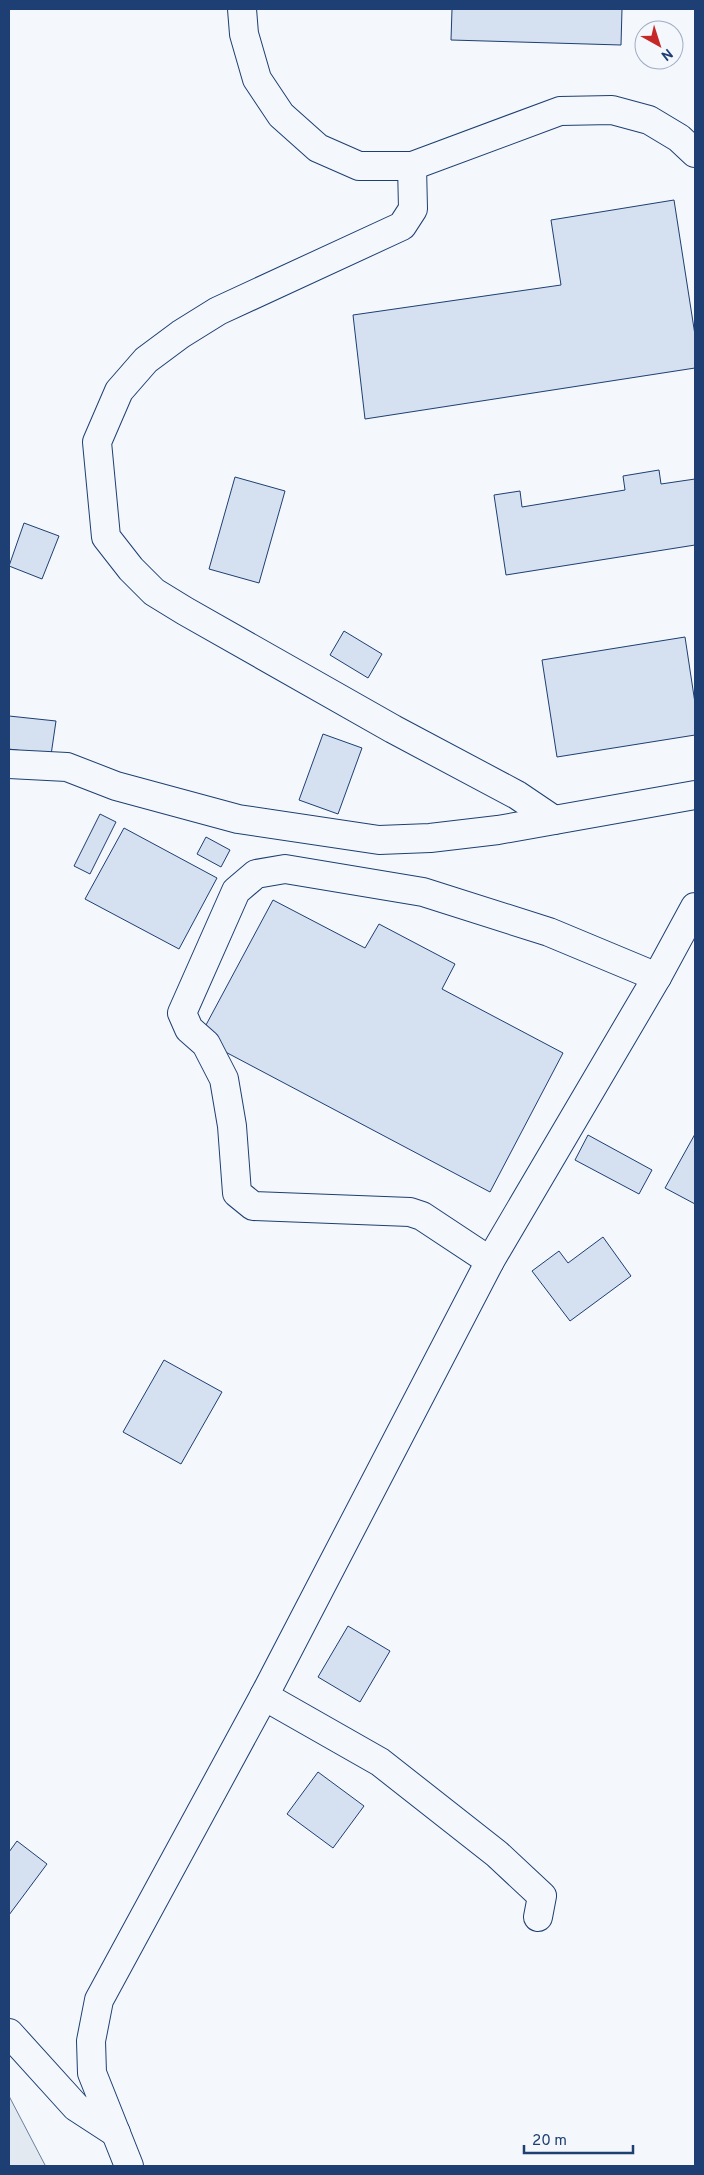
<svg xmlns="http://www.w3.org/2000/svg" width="704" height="2175" viewBox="0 0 704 2175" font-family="Overpass,sans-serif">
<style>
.green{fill:#e3e9f0;stroke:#687fa3}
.building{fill:#d5e0f0;stroke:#1d3f73}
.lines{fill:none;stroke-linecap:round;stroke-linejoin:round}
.minor-casing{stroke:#1d3f73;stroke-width:30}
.minor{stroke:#f4f7fb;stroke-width:28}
</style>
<rect width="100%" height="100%" fill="#f4f7fb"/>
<path class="green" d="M9 2096 45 2165V2166H9Z"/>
<g class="building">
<path d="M452 9H622L621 45 451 40Z"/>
<path d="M674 200 695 335V368L365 419 353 315 561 285 551 220Z"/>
<path d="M659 470 661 484 695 479V545L506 575 494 495 520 491 522 507 625 490 623 476Z"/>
<path d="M235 477 285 491 259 583 209 569Z"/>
<path d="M24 523 59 536 42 579 9 566Z"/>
<path d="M344 631 382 654 368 678 330 655Z"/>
<path d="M685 637 695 703V735L557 757 542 660Z"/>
<path d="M9 716 56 721 51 755 9 749Z"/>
<path d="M323 734 362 748 338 814 299 800Z"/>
<path d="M100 814 116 822 90 874 74 866Z"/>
<path d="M124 828 217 878 179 949 85 899Z"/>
<path d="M206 837 230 850 221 867 197 854Z"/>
<path d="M273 900 365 948 379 924 455 964 442 989 563 1053 490 1192 199 1038Z"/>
<path d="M695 1134V1204L665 1188Z"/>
<path d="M588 1135 652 1170 639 1194 575 1160Z"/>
<path d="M603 1237 631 1276 570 1321 532 1271 559 1251 568 1263Z"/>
<path d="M164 1360 222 1392 181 1464 123 1432Z"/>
<path d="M348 1626 390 1651 360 1702 318 1677Z"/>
<path d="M318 1772 364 1806 333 1848 287 1814Z"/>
<path d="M17 1841 47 1864 9 1915V1852Z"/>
</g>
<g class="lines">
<defs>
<g id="minor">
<path d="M242 9 244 34 257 79 281 115 318 148 359 166H412L560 111 612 110 649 120 679 138 695 153"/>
<path d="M412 166 413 209 402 226 218 311 181 334 146 360 119 391 97 442 106 537 131 569 154 592 185 611 393 729 517 795 554 820"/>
<path d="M9 764 67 767 116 786 238 819 379 840 430 838 498 830 695 795"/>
<path d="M490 1261 422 1216 410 1212 253 1206 237 1193 232 1126 224 1079 206 1044 189 1029 182 1013 236 891 256 874 285 869 423 892 549 932 657 977"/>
<path d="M264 1696 380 1762 497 1854 542 1896 538 1917"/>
<path d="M9 2033 76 2107 116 2133"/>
<path d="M129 2166 92 2073 91 2041 99 2000 264 1696 490 1261 657 977 695 907"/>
</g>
</defs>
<use href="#minor" class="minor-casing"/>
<use href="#minor" class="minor"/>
</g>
<rect width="704" height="2175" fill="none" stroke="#1d3f73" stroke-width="20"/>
<g transform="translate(659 45) rotate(141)"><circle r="24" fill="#f4f7fb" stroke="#9eadc5"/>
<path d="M0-4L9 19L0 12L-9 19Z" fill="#c62828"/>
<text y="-8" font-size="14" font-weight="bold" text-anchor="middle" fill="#1d3f73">N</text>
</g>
<path d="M524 2145v8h109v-8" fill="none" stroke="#1d3f73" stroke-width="2.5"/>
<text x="532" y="2145" font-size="15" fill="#1d3f73" stroke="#f4f7fb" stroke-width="4" paint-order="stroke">20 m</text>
</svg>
